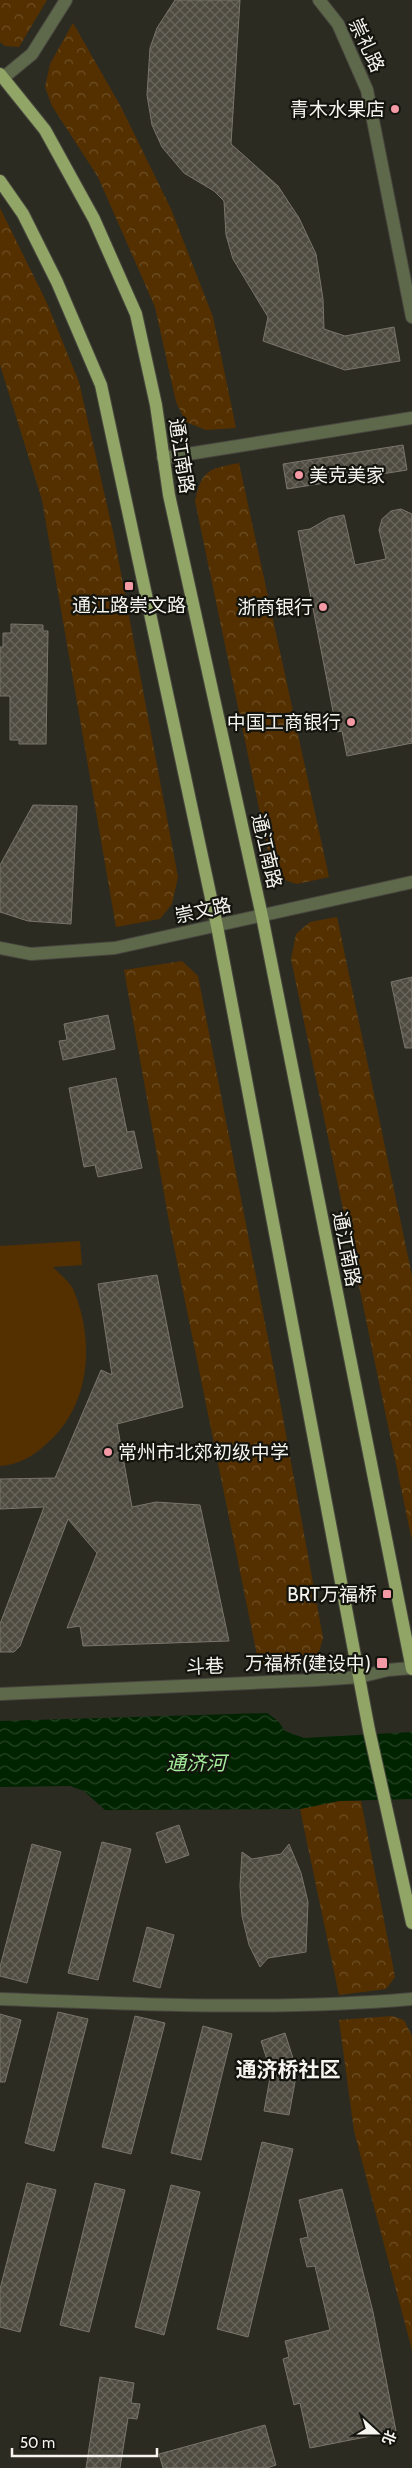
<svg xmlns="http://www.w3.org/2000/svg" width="412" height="2468" viewBox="0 0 412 2468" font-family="Cabin,'Noto Sans SC',sans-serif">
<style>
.park{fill:url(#park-crowns)}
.pitch{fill:#543000}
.water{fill:url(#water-waves)}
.building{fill:url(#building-cross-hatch);stroke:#79756a}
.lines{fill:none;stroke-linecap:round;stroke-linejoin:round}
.minor-casing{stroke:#48473f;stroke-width:14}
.primary-casing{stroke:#48473f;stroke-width:14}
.minor{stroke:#5e684a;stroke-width:12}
.primary{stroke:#91a566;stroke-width:12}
.poi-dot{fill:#f49aa5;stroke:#14140f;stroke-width:2}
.labels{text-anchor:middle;stroke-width:4.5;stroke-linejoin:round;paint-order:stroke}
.street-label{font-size:19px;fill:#f5f4ee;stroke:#14140f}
.poi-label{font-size:19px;fill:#f5f4ee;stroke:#14140f;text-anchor:end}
.water-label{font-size:20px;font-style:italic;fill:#a3ed9a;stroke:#14140f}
.quarter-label{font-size:21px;font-weight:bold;fill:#f5f4ee;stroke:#14140f}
</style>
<defs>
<pattern id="park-crowns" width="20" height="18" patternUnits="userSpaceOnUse" patternTransform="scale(1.25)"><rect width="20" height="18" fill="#543000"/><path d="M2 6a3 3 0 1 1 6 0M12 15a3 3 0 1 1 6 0" fill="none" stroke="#6d4f26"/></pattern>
<pattern id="water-waves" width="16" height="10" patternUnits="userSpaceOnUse" patternTransform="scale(1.25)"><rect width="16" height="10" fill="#002400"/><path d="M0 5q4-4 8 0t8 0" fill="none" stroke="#264426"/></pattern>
<pattern id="building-cross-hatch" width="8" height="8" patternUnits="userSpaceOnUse" patternTransform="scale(1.25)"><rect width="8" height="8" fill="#4f4b41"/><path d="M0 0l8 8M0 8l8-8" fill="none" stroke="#69665d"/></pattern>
</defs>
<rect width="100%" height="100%" fill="#2c2b22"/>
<g class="park">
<path d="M0 0H47L19 47 5 46 0 42Z"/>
<path d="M73 23 121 107 171 209 213 317 236 428 206 430 186 422 176 402 155 307 98 177 52 106 45 87 50 64Z"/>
<path d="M0 208 46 301 79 382 114 536 178 877 172 904 160 919 116 927 42 500 0 365Z"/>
<path d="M239 463 329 877 297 884 281 879 269 856 195 501C202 469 209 469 239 463Z"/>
<path d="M337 917 412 1276V1541L291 959 296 934 310 922Z"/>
<path d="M182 961 198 976 277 1385 323 1638 318 1655 308 1665H259L170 1227 124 970Z"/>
<path d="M339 1801H361L395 1977 386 1989 339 1995 300 1809Z"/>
<path d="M392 2016 404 2020 412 2036V2350L354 2131 339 2020Z"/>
</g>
<path class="pitch" d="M80 1241 82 1265 53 1267C59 1274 69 1281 73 1289 96 1342 90 1409 44 1446 32 1457 17 1465 0 1466V1246Z"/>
<path class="water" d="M267 1713 278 1721 285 1731 304 1738 412 1732V1799L339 1801 300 1809 105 1810 84 1791 70 1786 0 1787V1721Z"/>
<g class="building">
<path d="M175 0H240L231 144 278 186 299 218 316 254 323 299 324 329 345 336 394 327 400 361 345 370 263 341 268 317 233 259 226 235 224 201 214 191 184 173 162 147 152 125 147 95 150 48 157 28Z"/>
<path d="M403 445 407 470 287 489 283 464Z"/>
<path d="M401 509 412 514V743L347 756 342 731 337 732 298 531 310 529 329 518 344 515 355 565 386 559 379 530 382 519 391 511Z"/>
<path d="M11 624 43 625V631H48L46 744H19V740H10V696H0V647H3V633H11Z"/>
<path d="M33 805 77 806 71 924 28 921 0 912V865Z"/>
<path d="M412 977V1048H405L391 982Z"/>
<path d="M108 1015 115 1049 63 1060 59 1041 67 1040 64 1024Z"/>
<path d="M116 1078 127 1132 134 1131 142 1168 98 1177 95 1165 84 1167 69 1088Z"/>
<path d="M157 1275 183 1407 117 1424 132 1507 156 1502 200 1505 229 1641 83 1646 80 1626 67 1628 97 1553 68 1519 20 1646 14 1652H0V1624L44 1507 0 1509V1479L55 1478 101 1370 112 1375 98 1284Z"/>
<path d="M179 1825 189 1855 166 1863 156 1833Z"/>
<path d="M102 1842 131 1849 98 1980 68 1973Z"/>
<path d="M32 1844 61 1852 27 1983 0 1976V1967Z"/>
<path d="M289 1844 301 1873 308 1902 306 1952 268 1958 260 1967 249 1945 242 1916 240 1886 242 1852 252 1859 281 1854Z"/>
<path d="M147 1927 174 1935 160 1988 133 1981Z"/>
<path d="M58 2012 88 2019 54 2151 25 2143Z"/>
<path d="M0 2014 21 2020 5 2082H0Z"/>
<path d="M135 2016 165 2023 131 2154 102 2147Z"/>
<path d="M203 2026 232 2034 201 2160 171 2153Z"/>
<path d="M285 2033 297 2071 289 2115 264 2111 271 2072 261 2041Z"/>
<path d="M262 2142 293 2149 248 2337 217 2329Z"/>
<path d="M27 2183 56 2190 20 2332 0 2327V2289Z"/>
<path d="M95 2183 125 2190 89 2332 60 2325Z"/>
<path d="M171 2185 200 2192 164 2335 135 2327Z"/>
<path d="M342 2189 373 2312 396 2431 310 2448 300 2403 294 2405 283 2359 289 2357 285 2341 330 2330 315 2266 307 2267 300 2239 308 2237 299 2200Z"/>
<path d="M100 2377 134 2383 131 2403 140 2404 137 2419 128 2418 120 2468H86Z"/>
<path d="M265 2425 276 2465 267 2468H163L159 2454Z"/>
</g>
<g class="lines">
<defs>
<g id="minor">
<path d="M319 0 338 24 367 90 412 317"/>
<path d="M4 77 32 54 66 0"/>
<path d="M163 458 412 418"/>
<path d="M0 948 31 954 115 948 412 882"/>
<path d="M0 1694 316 1680 359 1677 388 1670 411 1668"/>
<path d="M0 1999C137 2004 275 2011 412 1999"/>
</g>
<g id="primary">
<path d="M0 74 45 130 94 219 136 314 156 405 169 495 262 916 412 1669"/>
<path d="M0 181 23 214 57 282 101 385 217 926 369 1730 412 1923"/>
</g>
</defs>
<use href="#minor" class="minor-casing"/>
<use href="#primary" class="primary-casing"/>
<use href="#minor" class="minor"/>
<use href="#primary" class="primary"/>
</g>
<g class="poi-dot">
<circle cx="395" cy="109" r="5"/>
<circle cx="299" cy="475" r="5"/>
<rect x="124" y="581" width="10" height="10" rx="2.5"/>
<circle cx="323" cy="607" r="5"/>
<circle cx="351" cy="722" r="5"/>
<circle cx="108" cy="1452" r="5"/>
<rect x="382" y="1589" width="10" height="10" rx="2.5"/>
<rect x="376" y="1657" width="12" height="12" rx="2.5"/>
</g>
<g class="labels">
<g class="street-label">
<text transform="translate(367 45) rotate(65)" y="7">崇礼路</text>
<text transform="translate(182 456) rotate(81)" y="7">通江南路</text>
<text transform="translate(267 851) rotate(77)" y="7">通江南路</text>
<text transform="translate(203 910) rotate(-12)" y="7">崇文路</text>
<text transform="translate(347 1249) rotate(79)" y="7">通江南路</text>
<text transform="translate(205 1666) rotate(-2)" y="7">斗巷</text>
</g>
<g class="poi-label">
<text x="385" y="116">青木水果店</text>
<text x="309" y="482" text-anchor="start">美克美家</text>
<text x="129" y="612" text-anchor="middle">通江路崇文路</text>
<text x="313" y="614">浙商银行</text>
<text x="341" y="729">中国工商银行</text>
<text x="118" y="1459" text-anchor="start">常州市北郊初级中学</text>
<text x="377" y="1601">BRT万福桥</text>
<text x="371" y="1670">万福桥(建设中)</text>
</g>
<g class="water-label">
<text x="196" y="1770">通济河</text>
</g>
<g class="quarter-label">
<text x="288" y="2077">通济桥社区</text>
</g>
</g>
<g transform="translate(377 2433) rotate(111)" stroke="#14140f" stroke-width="4" paint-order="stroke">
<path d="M0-4L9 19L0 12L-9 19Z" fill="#f5f4ee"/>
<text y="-8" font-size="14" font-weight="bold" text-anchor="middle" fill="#f5f4ee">北</text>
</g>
<path d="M12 2448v8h145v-8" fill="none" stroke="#f5f4ee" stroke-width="2.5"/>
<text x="20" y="2448" font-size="15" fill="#f5f4ee" stroke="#14140f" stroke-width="4" paint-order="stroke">50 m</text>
</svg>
